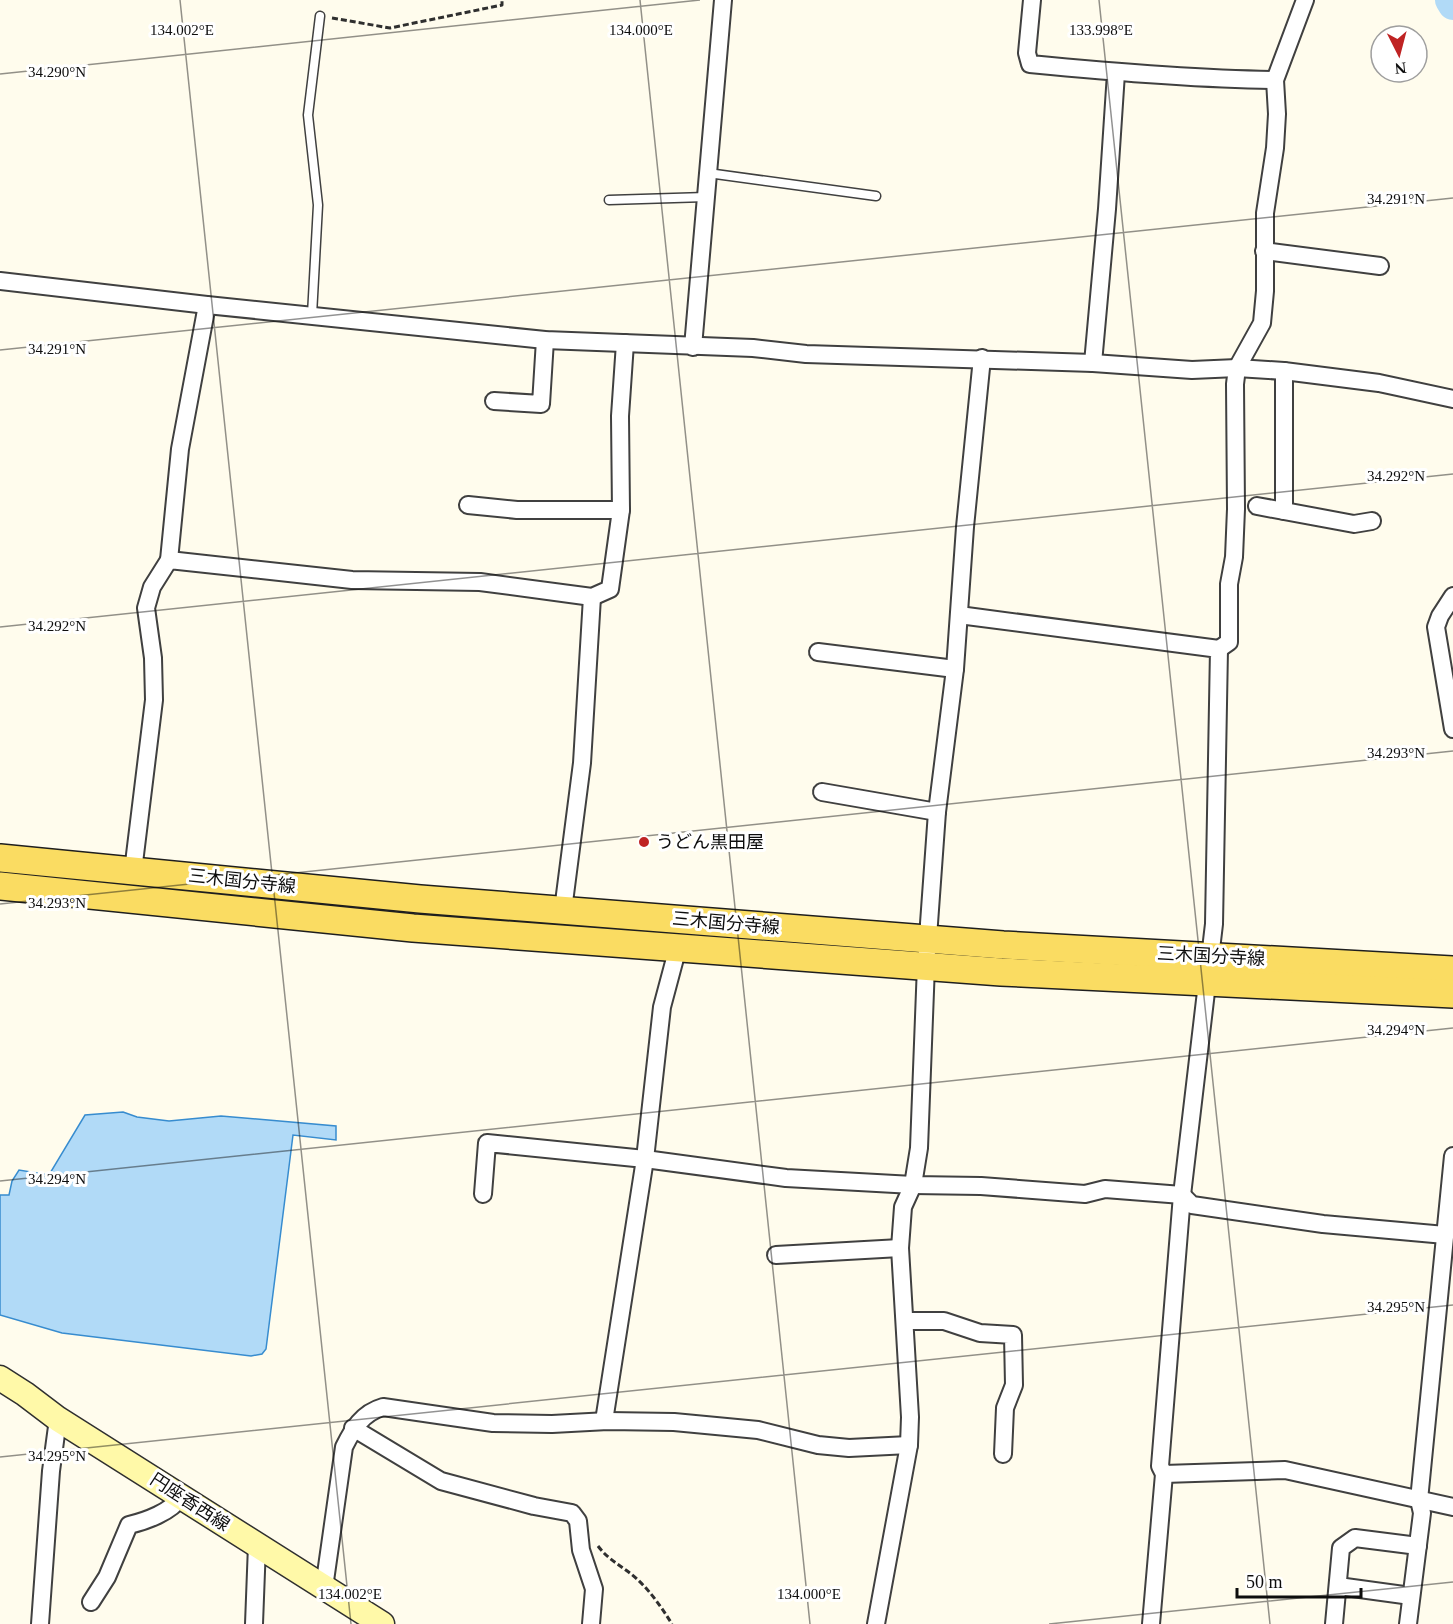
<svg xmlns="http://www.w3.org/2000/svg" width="1453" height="1624" viewBox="0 0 1453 1624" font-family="'Times New Roman','Noto Sans JP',serif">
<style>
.water{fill:#b1daf7;stroke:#378ccf;stroke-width:1.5}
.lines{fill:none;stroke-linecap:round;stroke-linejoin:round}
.river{stroke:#b1daf7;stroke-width:30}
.service-casing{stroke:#404040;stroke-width:11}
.minor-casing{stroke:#404040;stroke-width:20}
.secondary-casing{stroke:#2f2f2f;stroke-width:27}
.primary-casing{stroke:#1e1e1e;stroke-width:30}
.path{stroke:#2f2f2f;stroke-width:3;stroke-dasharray:6 3;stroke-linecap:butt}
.service{stroke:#fff;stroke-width:8}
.minor{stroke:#fff;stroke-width:16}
.secondary{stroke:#fff9a8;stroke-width:24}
.primary{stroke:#fadc62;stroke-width:27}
.ticks{fill:none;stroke:#0d0d0d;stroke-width:1.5;stroke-opacity:0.45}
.poi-dot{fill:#bf2323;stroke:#fff;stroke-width:2}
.labels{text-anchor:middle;stroke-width:6;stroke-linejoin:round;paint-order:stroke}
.poi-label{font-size:18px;fill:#0d0d0d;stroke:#fff;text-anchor:start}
.street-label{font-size:18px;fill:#0d0d0d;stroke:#fff}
.ticks-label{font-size:15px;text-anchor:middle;fill:#0d0d0d;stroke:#fff;stroke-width:6;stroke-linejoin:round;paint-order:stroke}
</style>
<rect width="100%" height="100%" fill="#fffced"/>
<path class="water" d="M123 1112 137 1117 169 1121 221 1116 336 1126V1140L293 1135 266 1349 262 1354 251 1356 62 1333 0 1315V1195H9L12 1181 19 1170 49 1175 85 1115Z"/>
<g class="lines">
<path class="river" d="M1450 0 1453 5"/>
<defs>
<g id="service">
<path d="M708 173 876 196"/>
<path d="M609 200 706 197"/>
<path d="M312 315 318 205 308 115 320 16"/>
</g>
<g id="minor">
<path d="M1032 0 1027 53 1030 64C1112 72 1193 79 1275 80"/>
<path d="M1264 251 1380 266"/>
<path d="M0 281 207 305 545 340 753 348 806 354 1093 363 1192 370 1237 368 1284 371 1379 383 1453 399"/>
<path d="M693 347 723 0"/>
<path d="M1093 363 1107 209 1116 73"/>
<path d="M1284 371V511"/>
<path d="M494 401 541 404 545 340"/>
<path d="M468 505 517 510H621"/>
<path d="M1257 506 1354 524 1372 521"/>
<path d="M169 560 180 449 207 305"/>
<path d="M1453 596 1440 616 1436 627 1453 729"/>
<path d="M959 615 1219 649 1214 924 1182 1195 1160 1466 1164 1474 1151 1624"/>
<path d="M1219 649 1229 642V584L1234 557 1236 509 1235 384 1237 368 1262 323 1265 291V213L1275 148 1277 114 1275 80 1305 0"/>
<path d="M818 652 955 669"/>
<path d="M822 792 937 812"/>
<path d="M133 871 154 700 153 658 146 608 152 587 169 560 352 580 480 582 592 597 610 589 621 510 620 416 625 343"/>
<path d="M563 910 582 763 592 597"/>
<path d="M483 1194 487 1143 645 1159 786 1178 913 1185 981 1186 1085 1194 1105 1189 1182 1195 1192 1205 1323 1224 1445 1235"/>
<path d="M776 1255 900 1248"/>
<path d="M905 1321H944L980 1333 1013 1335 1014 1385 1005 1408 1003 1454"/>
<path d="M604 1421 645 1159 662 1007 678 947"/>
<path d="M353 1428 441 1481 534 1506 572 1513 578 1521 581 1550 594 1589 591 1624"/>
<path d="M1164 1474 1285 1470 1453 1507"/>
<path d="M1338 1586 1411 1596"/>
<path d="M324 1588 344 1447C353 1429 362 1413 383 1407L493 1423 552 1424 608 1421 674 1422 758 1430 818 1445 849 1448 909 1445"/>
<path d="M91 1602 107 1577 129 1525C146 1521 171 1512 181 1497"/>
<path d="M40 1624 51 1471 58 1419"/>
<path d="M254 1624 257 1545"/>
<path d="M876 1624 909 1445 910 1417 900 1248 903 1207 913 1185 919 1148 926 965 937 812 955 669 965 527 982 358"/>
<path d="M1334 1624 1341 1548 1355 1538 1418 1546"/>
<path d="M1408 1624 1422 1513 1419 1500 1453 1156"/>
</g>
<path id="secondary" d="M0 1378 25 1394 58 1419 382 1624"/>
<g id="primary">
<path d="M0 858 420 899 1003 945 1453 970"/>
<path d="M0 886 413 928 1001 972 1453 994"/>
</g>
</defs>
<use href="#service" class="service-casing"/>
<use href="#minor" class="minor-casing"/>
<use href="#secondary" class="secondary-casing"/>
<use href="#primary" class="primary-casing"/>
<g class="path">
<path d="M332 18 390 28 502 5V0"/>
<path d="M598 1546C609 1561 624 1567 637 1579 651 1592 662 1608 672 1624"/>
</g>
<use href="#service" class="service"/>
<use href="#minor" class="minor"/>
<use href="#secondary" class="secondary"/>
<use href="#primary" class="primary"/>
</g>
<path class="ticks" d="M180 0 351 1624M640 0 810 1624M1099 0 1270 1624M0 74 700 0M0 350 1453 198M0 627 1453 474M0 904 1453 751M0 1181 1453 1028M0 1457 1453 1305M1049 1624 1453 1582"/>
<circle class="poi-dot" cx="644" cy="842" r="6"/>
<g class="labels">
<g class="poi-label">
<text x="656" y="848">うどん黒田屋</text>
</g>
<g class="street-label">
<text transform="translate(242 881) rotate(6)" y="6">三木国分寺線</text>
<text transform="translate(726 923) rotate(5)" y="6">三木国分寺線</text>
<text transform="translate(1211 956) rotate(3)" y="6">三木国分寺線</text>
<text transform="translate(190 1502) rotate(33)" y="6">円座香西線</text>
</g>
</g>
<g class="ticks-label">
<text x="182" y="35">134.002°E</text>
<text x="641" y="35">134.000°E</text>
<text x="1101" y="35">133.998°E</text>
<text x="57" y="77">34.290°N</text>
<text x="1396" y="204">34.291°N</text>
<text x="57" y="354">34.291°N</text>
<text x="1396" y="481">34.292°N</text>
<text x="57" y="631">34.292°N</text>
<text x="1396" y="758">34.293°N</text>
<text x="57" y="908">34.293°N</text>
<text x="1396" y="1035">34.294°N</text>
<text x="57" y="1184">34.294°N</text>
<text x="1396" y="1312">34.295°N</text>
<text x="57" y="1461">34.295°N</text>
<text x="350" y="1599">134.002°E</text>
<text x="809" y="1599">134.000°E</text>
</g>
<g transform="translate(1399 54) rotate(174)"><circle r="28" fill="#ffffff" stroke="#9e9e9e" stroke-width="1.5"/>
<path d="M0-4.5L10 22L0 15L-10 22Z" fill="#bf2323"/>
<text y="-9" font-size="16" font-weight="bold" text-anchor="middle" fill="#0d0d0d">N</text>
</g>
<path d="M1237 1588v9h124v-9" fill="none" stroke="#0d0d0d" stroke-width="3"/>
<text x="1246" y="1588" font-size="18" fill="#0d0d0d" stroke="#ffffff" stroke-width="4.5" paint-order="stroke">50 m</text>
</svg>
